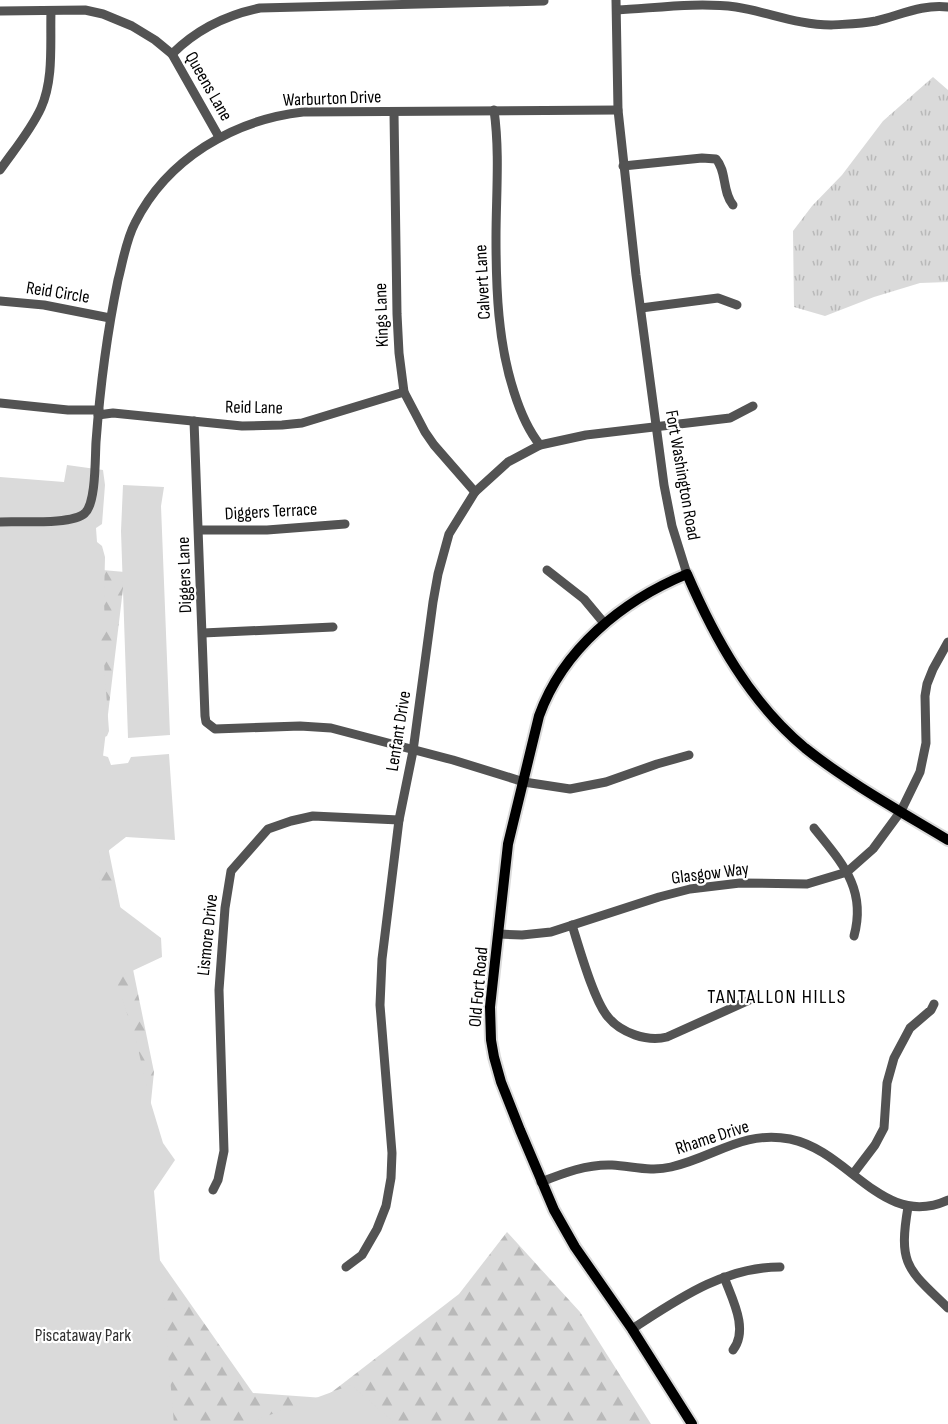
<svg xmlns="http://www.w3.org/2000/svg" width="948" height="1424" viewBox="0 0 948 1424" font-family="'Sofia Sans Condensed',sans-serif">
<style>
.grass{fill:url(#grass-tufts)}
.forest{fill:url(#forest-firs)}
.green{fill:#dadada}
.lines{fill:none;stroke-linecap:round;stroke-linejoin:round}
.major-casing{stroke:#dbdbdb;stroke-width:14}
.minor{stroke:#535353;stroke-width:9}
.major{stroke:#000;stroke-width:10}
.labels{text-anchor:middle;stroke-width:4.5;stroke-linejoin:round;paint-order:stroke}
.street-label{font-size:18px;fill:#000;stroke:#fff}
.park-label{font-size:18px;fill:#313131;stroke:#fff}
.neighbourhood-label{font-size:20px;letter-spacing:1.5px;fill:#000;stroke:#fff}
</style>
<defs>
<pattern id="grass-tufts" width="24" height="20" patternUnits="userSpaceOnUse" patternTransform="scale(1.5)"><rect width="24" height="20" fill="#dadada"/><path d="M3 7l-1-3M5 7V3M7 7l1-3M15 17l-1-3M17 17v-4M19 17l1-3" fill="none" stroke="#b9b9b9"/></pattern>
<pattern id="forest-firs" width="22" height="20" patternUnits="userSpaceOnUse" patternTransform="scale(1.5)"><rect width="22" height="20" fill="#dadada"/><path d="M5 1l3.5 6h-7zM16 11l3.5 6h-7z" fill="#b9b9b9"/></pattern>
</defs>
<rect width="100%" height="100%" fill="#fff"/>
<path class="grass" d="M933 77 948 90V282L920 283 874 297 825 316 794 307 793 231 812 206 842 175 883 121Z"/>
<path class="forest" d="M0 561 125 572 98 798 154 1072 138 1229 253 1393 324 1398 459 1294 507 1232 580 1312 651 1424H0Z"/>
<g class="green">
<path d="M67 465 103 470 105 485 102 524 96 528 97 542 102 546 105 557 104 600 105 630V634L98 637 96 652 101 656 104 663 109 731 107 736 102 738 101 755 108 757 111 765 128 763 131 757 169 754 175 840 126 837 99 858 100 892 161 938 162 957 115 979 135 1036 150 1100 163 1143 175 1160 154 1191 174 1424H0V477L64 482Z"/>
<path d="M123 485 164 487 161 506 170 735 128 738 121 531Z"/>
<path d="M351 1385 396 1424H245Z"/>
</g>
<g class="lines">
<defs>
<path id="major" d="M692 1424 632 1329 575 1247 554 1210 520 1130 501 1082 494 1057 491 1040 490 1007 508 844 539 716C563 649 622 601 687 574 715 639 750 702 805 748 849 783 900 811 948 840"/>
</defs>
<use href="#major" class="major-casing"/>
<g class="minor">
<path d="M616 0 618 110 636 275 664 485 672 526 687 574"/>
<path d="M617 10C656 8 697 2 736 7 768 12 798 25 831 25 846 24 861 24 876 21 901 15 922 4 948 7"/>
<path d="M0 11 85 10 103 14 132 26 155 40 172 54 219 137"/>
<path d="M172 54C197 29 226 15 260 8L544 1"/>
<path d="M494 110C500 153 496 196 496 238 496 289 498 343 514 392 520 411 527 429 540 445"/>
<path d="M394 113 397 314 399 353 404 392 425 432 434 445 475 492"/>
<path d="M623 166 702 158 716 159C727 171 722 192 733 205"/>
<path d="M0 170C14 150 31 130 41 108 54 79 50 43 51 11"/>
<path d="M0 301 44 305 110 318"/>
<path d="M641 308 718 298 737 305"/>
<path d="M0 403 68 410H99"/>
<path d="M98 415 113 413 242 426 282 425 302 423 404 392"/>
<path d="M194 421 205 716 206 722 215 729 300 726 331 728 453 760 524 782 570 789 606 782 657 764 689 755"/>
<path d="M0 522C19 521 73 525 85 513 96 503 95 459 96 442 100 388 107 333 118 280 123 261 126 240 135 223 167 159 233 120 303 112L618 110"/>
<path d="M199 530H267L345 524"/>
<path d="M547 570 584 599 604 623"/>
<path d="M203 633 333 627"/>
<path d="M814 828C841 862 867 888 854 936"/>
<path d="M572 925C579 947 594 1001 608 1017 621 1033 647 1042 667 1037L754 998"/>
<path d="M499 934 522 935 551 932 659 897 690 889 740 883 807 884 847 872 873 849 901 811 920 772 926 743 925 696 927 684 933 669 948 642"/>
<path d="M853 1174 875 1145 884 1128 887 1083 894 1058 910 1028 931 1010 934 1004"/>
<path d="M541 1182C564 1173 587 1164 612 1165 632 1166 651 1172 671 1167 715 1157 742 1130 790 1139 850 1151 883 1230 948 1200"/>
<path d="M213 1190 218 1180 224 1151 219 990 225 908 231 871 268 829 291 821 313 816 399 820"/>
<path d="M908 1207C898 1266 908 1269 948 1308"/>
<path d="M346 1267 362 1255 377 1229 386 1206 391 1178 392 1153 380 1005 382 959 399 820 413 751 433 602 438 574 449 534 475 492 508 462 540 445 586 435 730 418 753 406"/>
<path d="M724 1277C732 1299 749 1329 733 1350"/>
<path d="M632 1329C677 1300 723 1267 780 1267"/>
</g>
<use href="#major" class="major"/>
</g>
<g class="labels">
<g class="street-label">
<text transform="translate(209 86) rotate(60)" y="6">Queens Lane</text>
<text transform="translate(332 98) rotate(-2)" y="6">Warburton Drive</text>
<text transform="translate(482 282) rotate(-93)" y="6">Calvert Lane</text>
<text transform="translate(58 292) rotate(9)" y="6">Reid Circle</text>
<text transform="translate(381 315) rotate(-92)" y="6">Kings Lane</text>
<text transform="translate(254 407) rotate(1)" y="6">Reid Lane</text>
<text transform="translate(683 475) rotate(80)" y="6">Fort Washington Road</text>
<text transform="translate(271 511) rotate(-3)" y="6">Diggers Terrace</text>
<text transform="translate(184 575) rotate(-92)" y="6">Diggers Lane</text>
<text transform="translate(398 731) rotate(-81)" y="6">Lenfant Drive</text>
<text transform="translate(710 873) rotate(-7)" y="6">Glasgow Way</text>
<text transform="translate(207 935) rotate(-84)" y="6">Lismore Drive</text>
<text transform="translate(478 987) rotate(-85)" y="6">Old Fort Road</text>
<text transform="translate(712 1137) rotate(-18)" y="6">Rhame Drive</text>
</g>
<g class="park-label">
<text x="83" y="1341">Piscataway Park</text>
</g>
<g class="neighbourhood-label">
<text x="777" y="1003">TANTALLON HILLS</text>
</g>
</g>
</svg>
